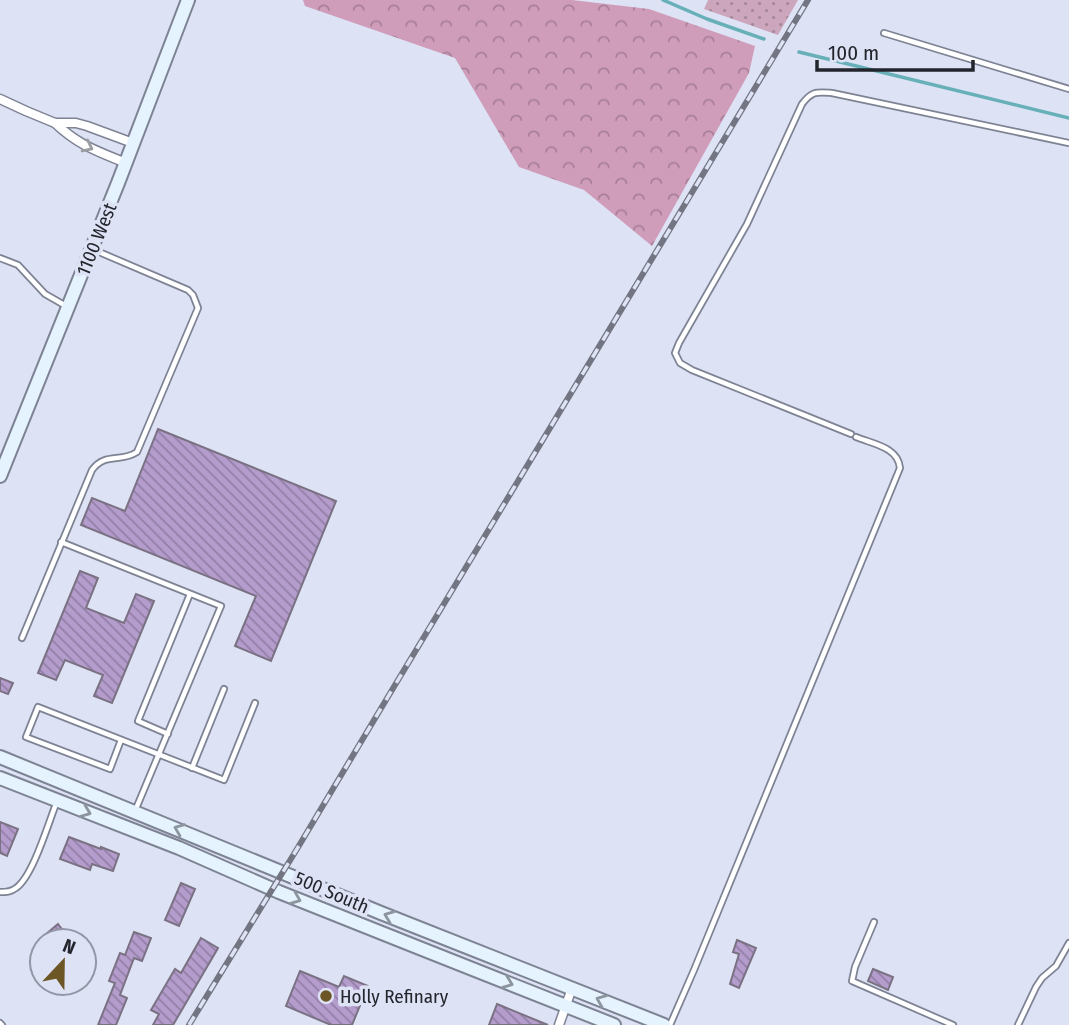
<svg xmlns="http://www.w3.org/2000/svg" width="1069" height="1025" viewBox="0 0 1069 1025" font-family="'Fira Sans Condensed',sans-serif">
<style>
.grass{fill:url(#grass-dots)}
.forest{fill:url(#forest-crowns)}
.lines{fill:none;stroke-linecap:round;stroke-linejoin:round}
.stream{stroke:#68b0b8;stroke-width:3.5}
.building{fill:url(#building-back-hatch);stroke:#7a7282;stroke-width:2}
.lane-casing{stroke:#7e8394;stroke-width:8}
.street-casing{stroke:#7e8394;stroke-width:11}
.secondary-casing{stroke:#7e8394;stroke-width:16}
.lane{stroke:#fff;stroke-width:4.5}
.street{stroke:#fff;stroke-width:8}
.secondary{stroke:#e4f3fd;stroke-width:12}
.rail-casing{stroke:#737682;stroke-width:6}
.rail{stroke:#dde2f5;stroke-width:3.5;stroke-dasharray:10;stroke-linecap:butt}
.oneway{stroke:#9c9da0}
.oneway2{stroke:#8d969f}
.poi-dot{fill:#6c5625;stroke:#dde2f5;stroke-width:2.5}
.labels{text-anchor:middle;stroke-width:7;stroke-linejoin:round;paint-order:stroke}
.street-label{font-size:19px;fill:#23252c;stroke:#dde2f5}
.poi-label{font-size:19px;fill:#23252c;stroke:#dde2f5;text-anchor:start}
</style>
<defs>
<pattern id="grass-dots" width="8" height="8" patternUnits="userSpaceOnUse" patternTransform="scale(1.75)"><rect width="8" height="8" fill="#cca6bd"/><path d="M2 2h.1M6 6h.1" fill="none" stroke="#a5879a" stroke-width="1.8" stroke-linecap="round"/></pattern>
<pattern id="forest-crowns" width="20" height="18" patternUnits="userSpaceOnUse" patternTransform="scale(1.75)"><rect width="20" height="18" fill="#cf9cba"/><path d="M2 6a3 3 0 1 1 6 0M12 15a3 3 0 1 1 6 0" fill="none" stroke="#a87f97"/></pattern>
<pattern id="building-back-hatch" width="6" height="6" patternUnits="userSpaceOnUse" patternTransform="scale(1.75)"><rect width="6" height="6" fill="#b49ccc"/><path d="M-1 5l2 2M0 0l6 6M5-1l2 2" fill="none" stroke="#927fa6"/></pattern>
</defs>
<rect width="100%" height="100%" fill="#dde2f5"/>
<path class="grass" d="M708 0H798L778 35 704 9Z"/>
<path class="forest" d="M303 0H572L649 9 755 46 749 73 652 246 584 190 519 167 455 58 305 6Z"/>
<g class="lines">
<g class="stream">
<path d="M663 0 707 19 764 39"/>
<path d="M799 52 1069 118"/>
</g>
</g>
<g class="building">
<path d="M158 429 336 501 271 661 235 646 256 596 81 525 92 498 125 511Z"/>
<path d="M80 571 98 578 86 608 124 623 136 594 154 601 112 703 94 696 103 675 65 660 56 680 38 673Z"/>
<path d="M0 678 13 683 8 694 0 691Z"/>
<path d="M0 822 18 829 7 856 0 853Z"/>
<path d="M69 837 101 849V847L119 854 113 871 92 864 90 870 60 859Z"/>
<path d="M181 883 195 889 179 926 165 920Z"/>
<path d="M58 924 71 941H52L46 934Z"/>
<path d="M134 932 151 938 142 961 134 958 120 995 127 998 116 1025H98L115 983 109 981 120 953 125 955Z"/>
<path d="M201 938 218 948 173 1025H153L159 1014 151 1010 175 969 181 973Z"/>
<path d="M737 940 756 948 739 988 730 984 739 954 733 952Z"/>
<path d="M873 969 893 977 888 990 868 981Z"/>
<path d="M300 971 339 987 344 976 368 986 352 1025H331L286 1006Z"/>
<path d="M497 1004 548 1025H489Z"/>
</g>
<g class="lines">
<defs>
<g id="lane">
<path d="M884 33 1069 89"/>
<path d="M0 258 18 265 45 294 66 306"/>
<path d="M851 434 692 370 680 363 675 353 679 343 747 224 802 104C812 91 816 92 832 93L1069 143"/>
<path d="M61 542 221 606 135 811"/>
<path d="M22 638 92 470C105 452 121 463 137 452L198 308 193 295 188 290 92 249"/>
<path d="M168 734 138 721 190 594"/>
<path d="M121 740 110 769 26 737 38 707 224 780 255 703"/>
<path d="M192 768 224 689"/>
<path d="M0 892C6 892 11 892 16 888 33 876 48 824 56 804"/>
<path d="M874 922 855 967 852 981 953 1025"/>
<path d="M0 1023 2 1025"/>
<path d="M670 1025 694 970 900 468C898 447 873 444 856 437"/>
<path d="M1018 1025 1036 987 1042 978 1056 966 1069 943"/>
</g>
<g id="street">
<path d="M0 99 26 111 55 123H76L87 126 133 143"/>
<path d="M55 123C78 145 97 151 126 163"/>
<path d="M559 1025 572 988"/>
</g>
<g id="secondary">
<path d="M0 476 118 183 188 0"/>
<path d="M0 757 381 913 664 1025"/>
<path d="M0 778 179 848 279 892 422 949 614 1025"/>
</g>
</defs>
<use href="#lane" class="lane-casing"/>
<use href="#street" class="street-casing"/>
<use href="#secondary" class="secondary-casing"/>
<use href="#lane" class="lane"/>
<use href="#street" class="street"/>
<use href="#secondary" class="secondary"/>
<defs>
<path id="rail" d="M189 1025 297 849 392 690 808 0"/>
</defs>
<use href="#rail" class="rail-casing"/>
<use href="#rail" class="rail"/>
</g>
<defs><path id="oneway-chevron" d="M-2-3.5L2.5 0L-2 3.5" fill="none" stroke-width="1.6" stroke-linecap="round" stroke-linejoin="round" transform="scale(1.75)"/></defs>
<use class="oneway" href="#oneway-chevron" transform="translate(88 147) rotate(26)"/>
<g class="oneway2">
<use href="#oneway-chevron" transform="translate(86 812) rotate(21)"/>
<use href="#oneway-chevron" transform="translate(179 829) rotate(-158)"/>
<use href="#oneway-chevron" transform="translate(296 899) rotate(22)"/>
<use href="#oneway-chevron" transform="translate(389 916) rotate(-159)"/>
<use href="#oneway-chevron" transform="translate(508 983) rotate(21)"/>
<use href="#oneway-chevron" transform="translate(601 1000) rotate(-158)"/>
</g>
<circle class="poi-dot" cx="326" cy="996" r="7"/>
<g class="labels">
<g class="street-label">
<text transform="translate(96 239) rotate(-68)" y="7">1100 West</text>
<text transform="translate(332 892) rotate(23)" y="7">500 South</text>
</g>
<g class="poi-label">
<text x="340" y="1003">Holly Refinary</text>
</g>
</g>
<g transform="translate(63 962) rotate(22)"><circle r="33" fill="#dde2f5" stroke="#9396a5" stroke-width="2"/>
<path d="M0-5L12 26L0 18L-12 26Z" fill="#6c5625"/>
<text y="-10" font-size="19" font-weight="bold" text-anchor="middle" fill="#23252c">N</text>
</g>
<path d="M817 60v10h156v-10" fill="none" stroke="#23252c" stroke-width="3.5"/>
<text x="828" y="60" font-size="21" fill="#23252c" stroke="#dde2f5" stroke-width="5" paint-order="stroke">100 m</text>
</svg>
